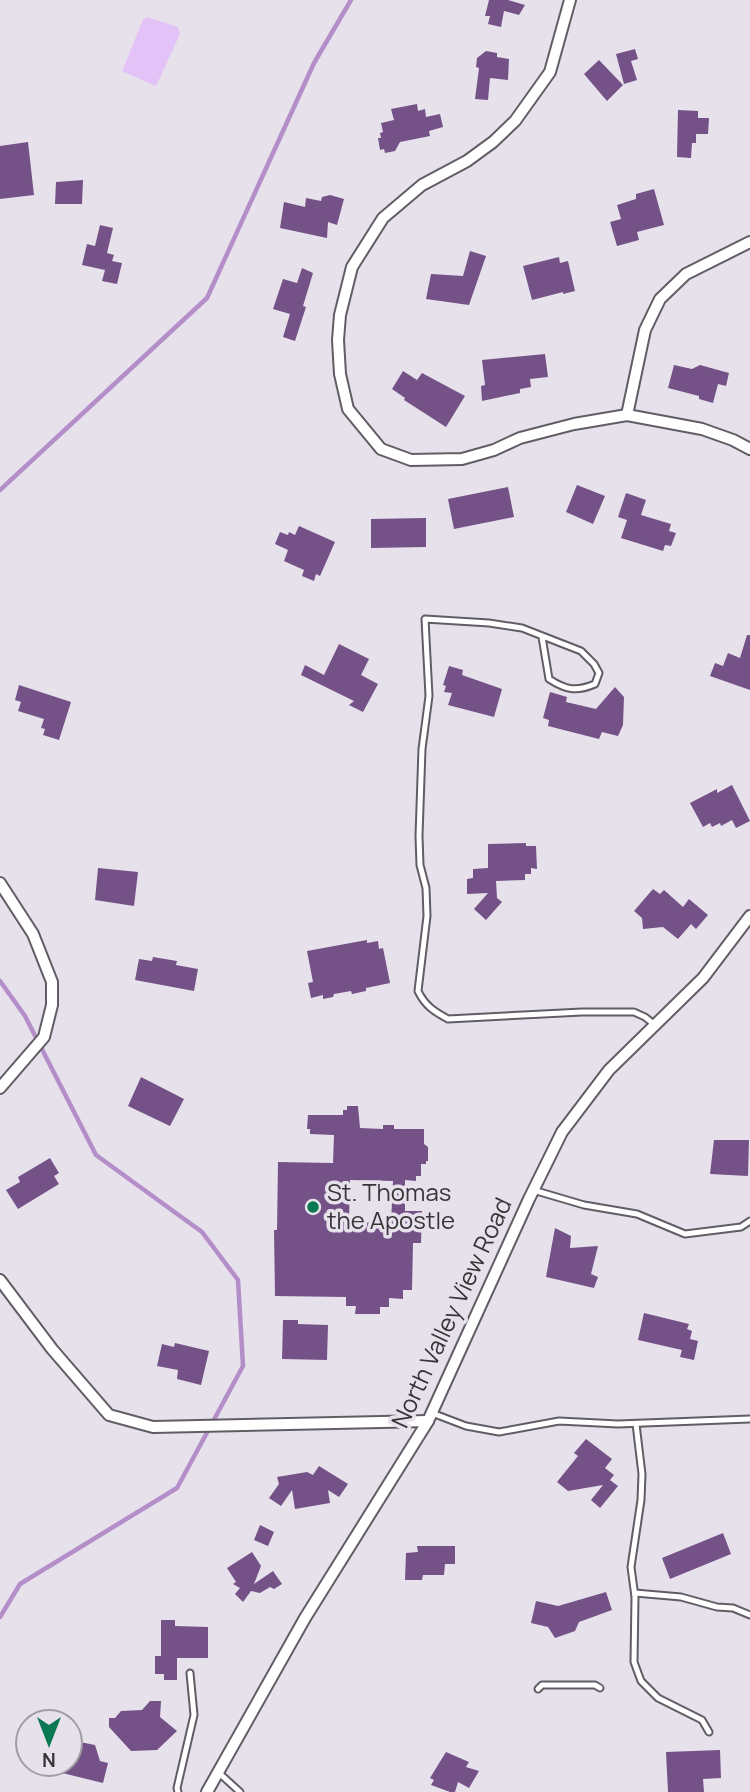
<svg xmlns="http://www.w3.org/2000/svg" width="750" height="1792" viewBox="0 0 750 1792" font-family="Manrope,sans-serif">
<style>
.green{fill:#e3c2f7}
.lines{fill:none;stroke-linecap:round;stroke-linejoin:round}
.stream{stroke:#b38ec8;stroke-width:4.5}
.building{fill:#745288;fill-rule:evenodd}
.service-casing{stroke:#625d65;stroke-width:9}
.minor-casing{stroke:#625d65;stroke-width:14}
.service{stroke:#fff;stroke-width:5}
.minor{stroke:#fff;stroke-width:10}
.poi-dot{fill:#097853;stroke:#e7e1eb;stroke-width:2.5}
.labels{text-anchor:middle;stroke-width:7;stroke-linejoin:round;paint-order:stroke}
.poi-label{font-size:24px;fill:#383539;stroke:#e7e1eb;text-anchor:start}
.street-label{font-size:24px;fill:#383539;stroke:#e7e1eb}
</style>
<rect width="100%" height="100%" fill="#e7e1eb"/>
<path class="green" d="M147 17 178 27 180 34 156 86 122 71 143 20Z"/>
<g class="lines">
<g class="stream">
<path d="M0 490 207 298 314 63 351 0"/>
<path d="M0 981 25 1016 96 1155 202 1232 238 1280 243 1366 177 1488 20 1584 0 1617"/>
</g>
</g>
<g class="building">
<path d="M489 0H508L525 5 519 15 504 11 501 27 488 24 490 16H485Z"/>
<path d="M635 49 638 59 631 61 637 80 624 84 616 54Z"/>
<path d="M486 51 497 53V57L509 59 508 80 490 78 488 100 475 99 479 68 476 67 477 58Z"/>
<path d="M599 60 623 85 607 101 584 74Z"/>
<path d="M417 104 418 111 425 109 426 117 440 114 443 127 429 131 430 136 400 142 395 151 385 153 384 149 380 150 378 138H381L380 133 383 132 381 123 394 120 391 109Z"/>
<path d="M678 110 698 111V118H709L708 134H696V143H692L691 158 677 157Z"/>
<path d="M28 142 34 195 0 199V146Z"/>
<path d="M83 180 82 204H55L56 182Z"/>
<path d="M654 189 664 225 637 232 639 240 617 246 610 222 621 219 617 205 636 199V194Z"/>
<path d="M330 195 344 199 337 225 328 222 327 238 280 228 284 202 305 207 306 198 321 201 322 197Z"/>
<path d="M100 225 113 228 107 253 114 255 112 261 122 263 117 284 102 281 105 270 82 265 87 244 95 246Z"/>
<path d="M470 251 486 256 469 305 426 299 431 274 463 276Z"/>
<path d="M559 257 560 263 568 261 575 291 563 294V292L532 300 523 266Z"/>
<path d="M302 268 313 273 303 306 306 307 295 341 283 337 290 314 273 309 283 279 297 283Z"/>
<path d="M545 354 548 377 530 379 531 387 520 389V393L482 401 481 386 485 385 482 360Z"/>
<path d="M674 365 692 369 700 365 729 373 726 386 718 384 713 403 699 399V396L668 388Z"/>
<path d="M403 371 417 380 422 373 465 396 446 427 404 400 405 398 392 389Z"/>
<path d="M577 485 605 496 593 524 566 512Z"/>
<path d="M508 487 514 517 454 529 448 499Z"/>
<path d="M626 493 646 500 641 515 671 524 669 531 676 533 671 546 665 545 663 551 621 538 627 520 618 517Z"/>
<path d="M426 518V547L371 548V519Z"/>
<path d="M299 526 335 542 320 576 316 574 314 581 302 576 304 570 284 561 288 550 275 544 280 532 288 535 289 532 295 535Z"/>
<path d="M747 635H750V690L710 676 715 663 723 666 728 653 740 658Z"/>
<path d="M339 644 369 659 361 675 378 684 363 712 349 705 354 701 301 675 305 665 324 675Z"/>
<path d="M449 666 463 670 462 675 502 689 494 717 448 705 452 693 444 692 446 686 443 685Z"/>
<path d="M19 685 71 702 59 740 43 735 45 729 41 728 44 719 18 711 21 702 15 700Z"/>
<path d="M615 687 624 697 623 725 618 736 602 732 599 739 548 726 549 720 543 718 550 692 567 697 566 702 596 709Z"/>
<path d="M732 785 750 821 736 828 732 820 721 826 720 823 712 827 710 823 703 827 690 803 717 789V793Z"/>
<path d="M526 843V846H536L537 869 531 868V874H525V880L496 881 497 898 502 902 486 920 474 909 488 893 467 894V879L473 878V869L488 868V844Z"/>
<path d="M98 868 138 872 134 906 95 900Z"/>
<path d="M653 889 660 894 664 890 683 907 689 899 708 915 696 929 691 924 678 939 663 927 643 929 642 918 634 911Z"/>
<path d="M367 940V943L378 941 379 949 383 948 390 983 366 988V991L352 994 351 991 334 994 333 997 323 999V995L311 998 308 983 313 982 307 951Z"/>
<path d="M153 957 177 961 176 965 198 969 194 991 135 980 139 959 152 961Z"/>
<path d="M141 1077 184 1099 170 1126 128 1106Z"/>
<path d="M347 1106H358L360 1128 383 1129V1125H394V1129H424V1144L428 1147V1161H426V1164H421V1176H416V1181L405 1180V1211H422L421 1243H413L412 1290H403V1299L389 1298V1307H380V1314H355L356 1306H346V1297L275 1296 274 1230H277L278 1162 333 1163 334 1135 310 1134V1129H307L308 1115H343V1110H347ZM350 1180 393 1181 391 1223 349 1222Z"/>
<path d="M714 1140H749L748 1176 710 1174Z"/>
<path d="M50 1158 59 1173 54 1176 59 1184 18 1209 6 1190 20 1182 18 1177Z"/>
<path d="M555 1228 571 1236 570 1248 598 1246 591 1274 598 1277 594 1288 546 1277Z"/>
<path d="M644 1313 689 1324 687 1329 692 1331 690 1339 698 1341 694 1360 680 1357 682 1350 638 1340Z"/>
<path d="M283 1320H298V1324L328 1325 327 1360 282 1359Z"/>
<path d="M175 1343 209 1351 201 1385 177 1379 178 1370 157 1366 162 1344 174 1347Z"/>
<path d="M586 1439 612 1459 605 1468 614 1475 610 1480 618 1486 600 1508 591 1500 603 1485 568 1491 557 1482 578 1456 574 1453Z"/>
<path d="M319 1466 348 1484 339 1497 328 1490 330 1503 295 1509 292 1490 281 1506 269 1498 279 1484 277 1477 307 1472 313 1475Z"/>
<path d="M260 1525 274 1532 268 1546 254 1540Z"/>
<path d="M723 1533 731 1554 670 1579 662 1558Z"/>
<path d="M417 1546H455V1564H445L444 1575H423L422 1580H405L406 1553 418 1552Z"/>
<path d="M252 1552 261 1566 254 1584 273 1571 282 1584 274 1589 270 1587 260 1593 251 1591 243 1602 235 1594 240 1588 233 1584 236 1582 227 1568Z"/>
<path d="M606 1592 612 1610 579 1622 575 1631 555 1638 548 1627 531 1623 536 1601 558 1606Z"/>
<path d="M161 1620H175V1626L208 1627V1658H177V1680H164V1674H155V1656H161Z"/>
<path d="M150 1701H161L160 1717 177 1731 157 1750 131 1751 109 1727V1718H115L121 1711 142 1710Z"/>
<path d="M70 1740 95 1745 100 1761 108 1763 103 1783 42 1768V1764H70Z"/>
<path d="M720 1750 721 1778 703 1779 704 1792H668L666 1752Z"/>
<path d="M446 1752 469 1762 466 1767 479 1771 469 1788 458 1782 455 1792H450L431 1785 434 1780 430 1778Z"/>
</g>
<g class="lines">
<defs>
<g id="service">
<path d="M542 637 549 679C566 690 576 692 595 684L599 673 594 664 581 651 522 628 489 623 425 619 429 696 422 749 419 836 420 865 426 888 427 916 418 991C425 1006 435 1012 448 1019L582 1012H634L645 1017 655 1025"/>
<path d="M533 1190 584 1205 637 1214 685 1234 741 1227 750 1221"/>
<path d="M432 1413 466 1426 499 1432 559 1421 618 1424 750 1419"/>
<path d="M636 1424 642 1474 641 1500 631 1567 635 1597 634 1662 641 1681 658 1698 702 1720 709 1732"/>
<path d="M635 1593 681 1597 717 1607 733 1608 750 1615"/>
<path d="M538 1689 542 1685H595L600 1688"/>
<path d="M218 1772 240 1792"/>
<path d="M178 1792 177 1788 194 1715 190 1673"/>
</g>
<g id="minor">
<path d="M570 0 550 72 515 121 493 142 467 161 422 185 383 218 352 267 340 315 338 340 340 374 348 409 381 449 411 460 462 459 494 450 520 438 574 424 627 415 702 429 733 440 750 449"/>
<path d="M627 415 645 330 660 299 686 274 750 242"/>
<path d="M0 883 33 934 52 982V1005L44 1037 0 1088"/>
<path d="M0 1280 52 1349 109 1415 153 1427 428 1421"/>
<path d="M207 1792 305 1618 428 1421 529 1199 562 1132 609 1070 703 978 750 916"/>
</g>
</defs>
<use href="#service" class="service-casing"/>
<use href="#minor" class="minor-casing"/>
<use href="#service" class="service"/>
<use href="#minor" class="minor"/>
</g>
<circle class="poi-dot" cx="313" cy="1207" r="7"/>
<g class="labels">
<g class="poi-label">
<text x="327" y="1201">St. Thomas<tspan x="327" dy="28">the Apostle</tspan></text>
</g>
<g class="street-label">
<text transform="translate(452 1313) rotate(-65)" y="8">North Valley View Road</text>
</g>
</g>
<g transform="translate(49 1743) rotate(180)"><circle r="33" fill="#e7e1eb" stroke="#a19ca4" stroke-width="2"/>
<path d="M0-5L12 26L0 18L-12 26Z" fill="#097853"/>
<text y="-10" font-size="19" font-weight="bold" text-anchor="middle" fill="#383539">N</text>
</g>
</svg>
